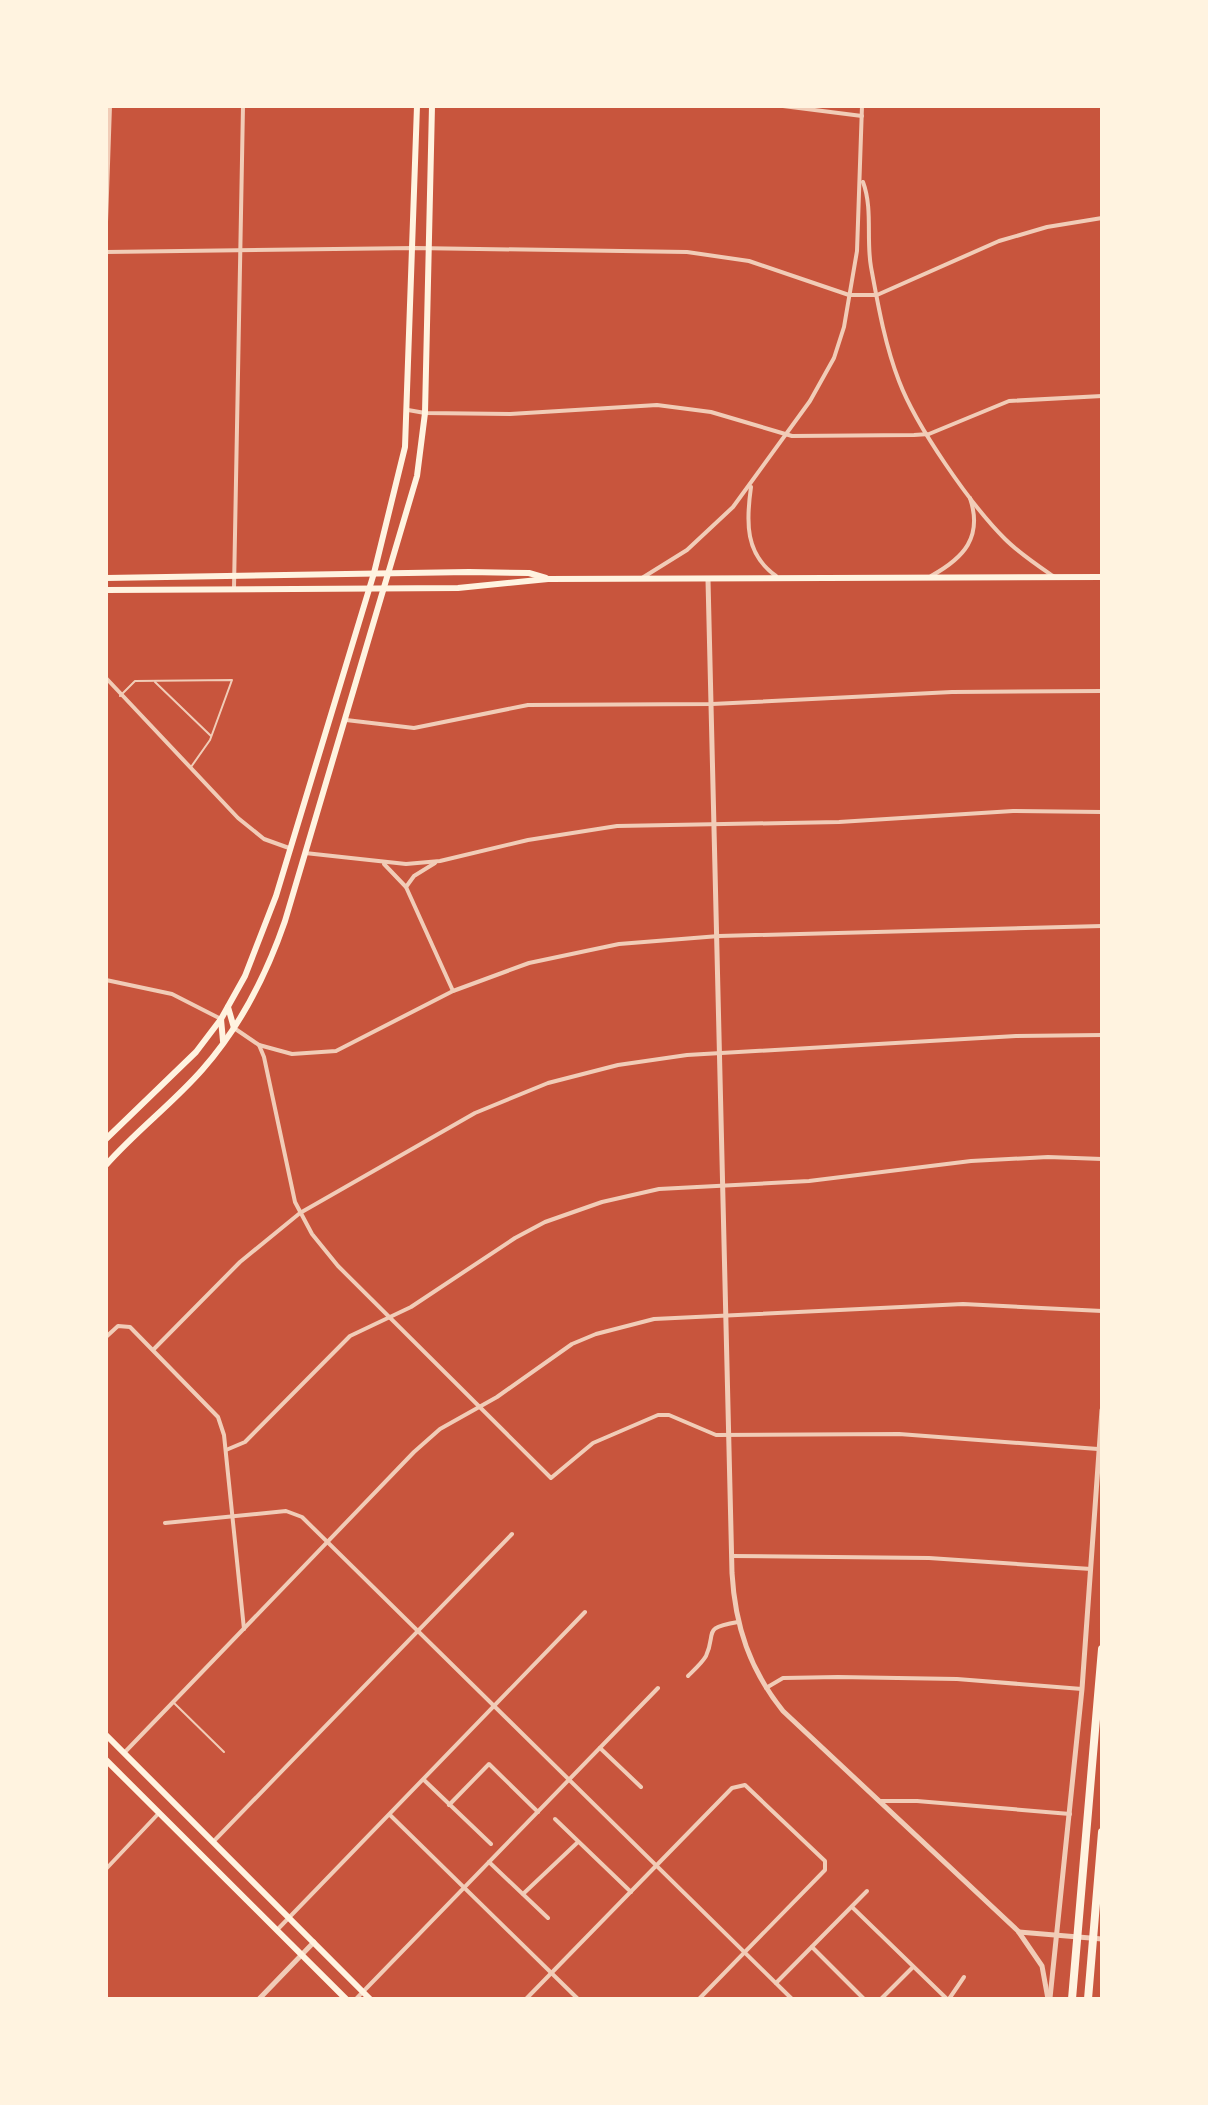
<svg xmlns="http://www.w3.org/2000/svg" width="1208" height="2105" viewBox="0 0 1208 2105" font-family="'IBM Plex Sans',sans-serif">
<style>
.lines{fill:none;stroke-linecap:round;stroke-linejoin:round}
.service{stroke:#f1ccb7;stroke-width:2}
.minor{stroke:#f1ccb7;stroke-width:4}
.tertiary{stroke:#f1ccb7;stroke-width:5}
.secondary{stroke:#fff3e0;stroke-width:6}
.motorway{stroke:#fff3e0;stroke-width:8}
</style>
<rect width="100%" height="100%" fill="#c8553d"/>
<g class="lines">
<g class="service">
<path d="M155 682 211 736"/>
<path d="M120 696 135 681 232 680 210 740 191 767"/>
<path d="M174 1703 224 1752"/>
</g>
<g class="minor">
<path d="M783 106 862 116"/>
<path d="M863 182C873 209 866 239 871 267 878 305 885 345 899 381 916 426 970 504 1005 539 1019 553 1037 565 1053 576"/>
<path d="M106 222 110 106"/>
<path d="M106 252 415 248 687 252 749 261 849 295H877L999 241 1047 227 1102 218"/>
<path d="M408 410 425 413 510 414 657 405 711 412 792 436 914 435 929 434 1009 401 1102 396"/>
<path d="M751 487C746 522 745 554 776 576"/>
<path d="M931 576C964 558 983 537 970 498"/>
<path d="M642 578 687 550 733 507 810 401 834 358 844 327 857 251 862 106"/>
<path d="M234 588 243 106"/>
<path d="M106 678 238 818 264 839 289 848"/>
<path d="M346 720 414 728 528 705 712 704 952 692 1102 691"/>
<path d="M305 853 406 864 440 861 528 840 617 826 839 822 1013 811 1102 812"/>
<path d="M384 864 406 887 453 991"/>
<path d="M406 887 414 876 435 863"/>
<path d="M106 980 172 994 221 1019"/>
<path d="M234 1028 259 1045 264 1057 295 1202 312 1234 338 1266 551 1478 593 1443 658 1415H669L716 1435 899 1434 1098 1449"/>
<path d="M259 1045 292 1054 336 1051 453 991 529 963 619 944 719 936 1102 926"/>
<path d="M106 1337 118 1326 130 1327 218 1417 224 1435 244 1629"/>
<path d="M154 1349 240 1262 300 1213 475 1113 548 1083 618 1065 687 1055 1016 1036 1102 1035"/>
<path d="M226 1450 245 1442 350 1336 411 1307 515 1238 545 1222 602 1202 659 1189 809 1181 971 1161 1048 1157 1102 1159"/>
<path d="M165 1523 286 1511 302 1517 792 1999"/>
<path d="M732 1556 929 1558 1091 1569"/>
<path d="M688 1676C694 1670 702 1663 706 1656 717 1632 701 1628 738 1622"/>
<path d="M766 1688 783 1678 838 1677 957 1679 1082 1689"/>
<path d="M600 1748 641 1787"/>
<path d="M124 1753 414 1452 440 1429 497 1397 572 1344 596 1334 654 1319 963 1304 1102 1311"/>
<path d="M424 1780 491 1844"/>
<path d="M881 1801H917L1070 1814"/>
<path d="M449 1805 489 1764 538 1812"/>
<path d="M390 1815 578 1999"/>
<path d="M555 1819 631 1892"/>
<path d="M213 1842 512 1534"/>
<path d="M489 1862 548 1918"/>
<path d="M106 1869 159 1813"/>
<path d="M523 1894 578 1842"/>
<path d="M852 1907 947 1999"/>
<path d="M277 1930 585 1612"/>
<path d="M812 1947 864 1999"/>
<path d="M776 1983 867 1891"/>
<path d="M356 1999 658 1688"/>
<path d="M526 1999 732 1788 745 1785 825 1861V1870L699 1999"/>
<path d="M881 1999 913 1967"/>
<path d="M949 1999 964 1977"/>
</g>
<g class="tertiary">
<path d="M708 580 732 1573C735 1626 750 1670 783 1711L1018 1931 1042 1966 1048 1999"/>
<path d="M1019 1932 1102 1939"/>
<path d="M1050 1998 1082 1689 1102 1410"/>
<path d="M259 1999 314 1942"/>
</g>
<g class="secondary">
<path d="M106 578 469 572 529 573 546 578"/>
<path d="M106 590 458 588 548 579 1102 577"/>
<path d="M228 1007 234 1028"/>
<path d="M221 1019 223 1041"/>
<path d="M106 1139 196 1052 221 1019 245 976 276 896 374 573 405 447 417 106"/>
<path d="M106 1165C136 1131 172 1104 202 1070 241 1026 266 976 285 921L417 476 425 413 432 106"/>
<path d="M106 1735 370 1999"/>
<path d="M106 1760 346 1999"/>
</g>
<g class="motorway">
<path d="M1072 1999 1102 1649"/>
<path d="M1088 1999 1102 1832"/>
</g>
</g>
<rect width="1208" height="2105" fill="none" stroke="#fff3e0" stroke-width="216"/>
</svg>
